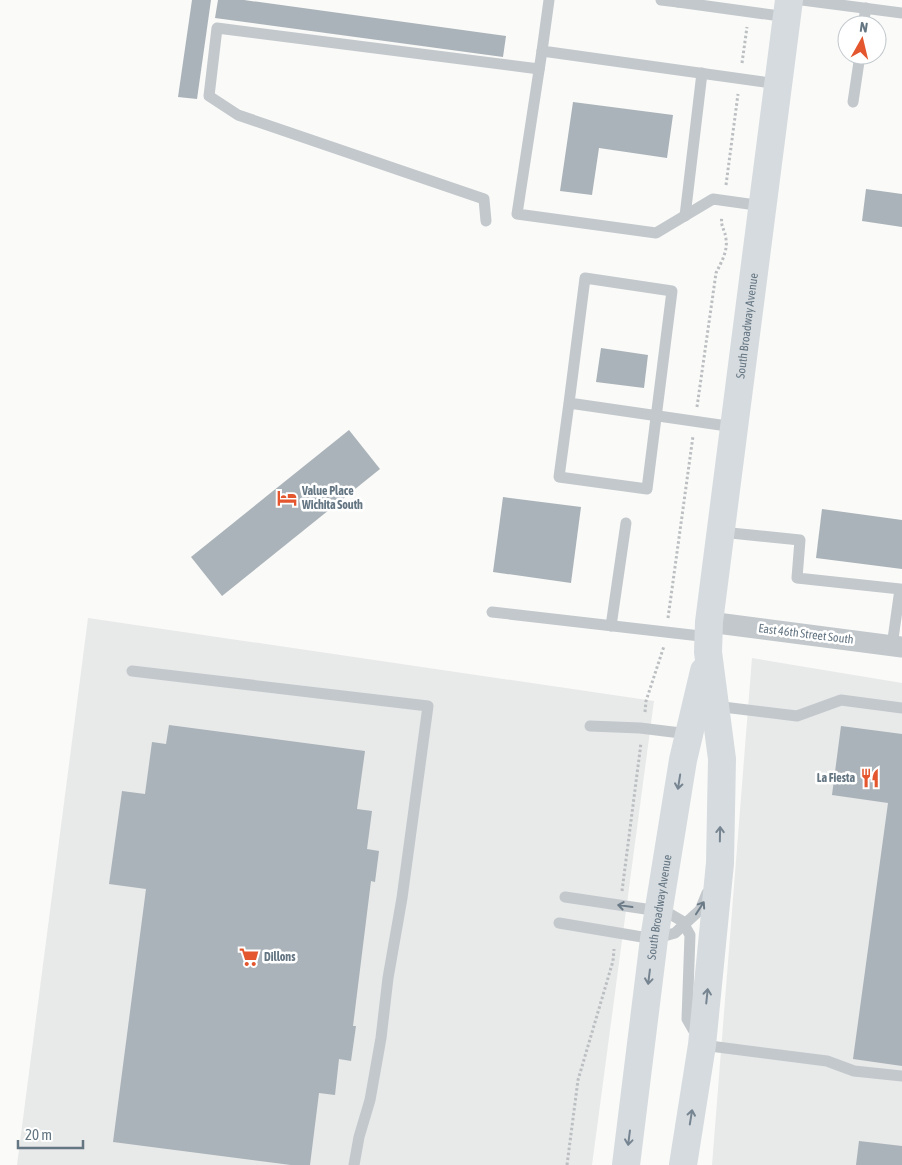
<svg xmlns="http://www.w3.org/2000/svg" width="902" height="1165" viewBox="0 0 902 1165" font-family="'Asap Condensed',sans-serif">
<style>
.built{fill:#e8e9e9}
.building{fill:#aab3b9}
.lines{fill:none;stroke-linecap:round;stroke-linejoin:round}
.path{stroke:#bbbfc2;stroke-width:3;stroke-dasharray:2.5 2.5;stroke-linecap:butt}
.service{stroke:#c3c8cc;stroke-width:11}
.minor{stroke:#c3c8cc;stroke-width:21}
.primary{stroke:#d6dbdf;stroke-width:28}
.oneway{stroke:#768591}
.oneway2{stroke:#6a7a87}
.labels{text-anchor:middle;stroke-width:5;stroke-linejoin:round;paint-order:stroke}
.street-label{font-size:12px;fill:#657683;stroke:#fff}
.poi-label{font-size:12px;font-weight:bold;fill:#657683;stroke:#fff;text-anchor:start}
</style>
<rect width="100%" height="100%" fill="#fafaf8"/>
<g class="built">
<path d="M88 618 654 701 592 1165H17Z"/>
<path d="M752 658 902 683V1165H712Z"/>
</g>
<g class="building">
<path d="M192 0H211L197 99 178 97Z"/>
<path d="M218 0H244L506 36 503 57 215 18Z"/>
<path d="M573 102 673 115 667 158 599 148 592 195 560 191Z"/>
<path d="M866 189 902 194V227L862 221Z"/>
<path d="M601 348 648 355 644 388 596 382Z"/>
<path d="M349 430 380 469 222 596 191 557Z"/>
<path d="M503 497 581 507 571 583 493 572Z"/>
<path d="M822 509 902 520V569L816 558Z"/>
<path d="M169 725 365 751 357 809 372 811 367 849 379 851 375 882 371 881 353 1026H356L351 1061 339 1059 335 1095 319 1093 310 1165H291L113 1142 146 889 109 884 122 791 145 794 152 742 166 744Z"/>
<path d="M841 726 902 734V1066L853 1059 888 803 832 795Z"/>
<path d="M859 1141 902 1146V1165H856Z"/>
</g>
<g class="lines">
<g class="path">
<path d="M742 63 747 27"/>
<path d="M726 185 738 94"/>
<path d="M697 407 716 273C721 263 728 251 726 239 725 229 720 227 722 216"/>
<path d="M668 618 693 436"/>
<path d="M645 712 646 701 664 646"/>
<path d="M622 891 641 743"/>
<path d="M567 1165 578 1080 613 961 614 949"/>
</g>
<g class="service">
<path d="M549 0 542 51 778 84"/>
<path d="M661 0 678 2"/>
<path d="M679 0 678 2 787 17"/>
<path d="M802 0 902 13"/>
<path d="M863 25 866 8"/>
<path d="M542 51 517 214 656 233 713 199 763 206"/>
<path d="M853 102 860 55"/>
<path d="M685 216 702 73"/>
<path d="M486 221 484 199 238 115 209 96 217 28 539 69"/>
<path d="M569 403 559 477 647 489 672 291 585 278 569 403 734 427"/>
<path d="M721 532 800 540 797 578 900 589 892 646"/>
<path d="M492 612 709 637"/>
<path d="M611 626 626 523"/>
<path d="M132 671 428 706 402 898 388 978 381 1038 370 1100 359 1137 354 1165"/>
<path d="M715 706 797 716 841 700 902 708"/>
<path d="M590 726 640 728 689 734"/>
<path d="M565 897 659 911 670 914 682 921 690 935 687 1019 702 1045 827 1061 854 1071 902 1076"/>
<path d="M559 923 654 939 675 933 700 910 707 893"/>
</g>
<path class="minor" d="M709 622 902 647"/>
<g class="primary">
<path id="s1" d="M626 1165 654 939 683 760 704 671"/>
<path id="s2" d="M683 1165 702 1045 720 863 722 759 708 652 709 622 789 0"/>
</g>
</g>
<defs><path id="oneway-shaft" d="M-6 0H5M1.5-3L5.5 0L1.5 3" fill="none" stroke-width="1.6" stroke-linecap="round" stroke-linejoin="round" transform="scale(1.25)"/></defs>
<g class="oneway">
<use href="#oneway-shaft" transform="translate(679 782) rotate(99)"/>
<use href="#oneway-shaft" transform="translate(720 834) rotate(-89)"/>
<use href="#oneway-shaft" transform="translate(649 977) rotate(97)"/>
<use href="#oneway-shaft" transform="translate(707 996) rotate(-84)"/>
<use href="#oneway-shaft" transform="translate(691 1117) rotate(-81)"/>
<use href="#oneway-shaft" transform="translate(629 1138) rotate(97)"/>
</g>
<g class="oneway2">
<use href="#oneway-shaft" transform="translate(625 906) rotate(-172)"/>
<use href="#oneway-shaft" transform="translate(700 908) rotate(-57)"/>
</g>
<defs>
<symbol id="hotel-bare" viewBox="-9 -9 18 18"><path d="M-6-4.5h1.5V1H6V5H4.5V3h-9V5H-6ZM-4 0a1.8 1.8 0 1 1 3.6 0ZM.5 0V-2.5h3Q6-2.5 6 0Z" fill="#e4572e" stroke="#fff" stroke-width="2.5" paint-order="stroke"/></symbol>
<symbol id="restaurant-bare" viewBox="-9 -9 18 18"><path d="M-5-6h1v4h1v-4h1v4h1v-4h1v5L-1.5 .5V6h-2V.5L-5-1ZM5-6V6H3V1.5H1.5Q1.5-4 5-6Z" fill="#e4572e" stroke="#fff" stroke-width="2.5" paint-order="stroke"/></symbol>
<symbol id="supermarket-bare" viewBox="-9 -9 18 18"><path d="M-6-5.5h2.5l.6 2H6L4.5 2H-2.5L-4.4-4H-6ZM-1.5 3.2a1.3 1.3 0 1 0 .1 0ZM3 3.2a1.3 1.3 0 1 0 .1 0Z" fill="#e4572e" stroke="#fff" stroke-width="2.5" paint-order="stroke"/></symbol>
</defs>
<g fill-rule="evenodd">
<use href="#hotel-bare" x="273" y="484" width="28" height="28"/>
<use href="#restaurant-bare" x="856" y="764" width="28" height="28"/>
<use href="#supermarket-bare" x="235" y="943" width="28" height="28"/>
</g>
<g class="labels">
<g class="street-label">
<text dy="4" stroke="none"><textPath href="#s2" startOffset="845">South Broadway Avenue</textPath></text>
<text transform="translate(806 634) rotate(7)" y="4">East 46th Street South</text>
<text dy="4" stroke="none"><textPath href="#s1" startOffset="260">South Broadway Avenue</textPath></text>
</g>
<g class="poi-label">
<text x="302" y="495">Value Place<tspan x="302" dy="14">Wichita South</tspan></text>
<text x="855" y="782" text-anchor="end">La Fiesta</text>
<text x="264" y="961">Dillons</text>
</g>
</g>
<g transform="translate(862 40) rotate(8)"><circle r="24" fill="#ffffff" stroke="#c1c8cd"/>
<path d="M0-4L9 19L0 12L-9 19Z" fill="#e4572e"/>
<text y="-8" font-size="14" font-weight="bold" text-anchor="middle" fill="#657683">N</text>
</g>
<path d="M18 1140v8h65v-8" fill="none" stroke="#657683" stroke-width="2.5"/>
<text x="25" y="1140" font-size="15" fill="#657683" stroke="#ffffff" stroke-width="4" paint-order="stroke">20 m</text>
</svg>
